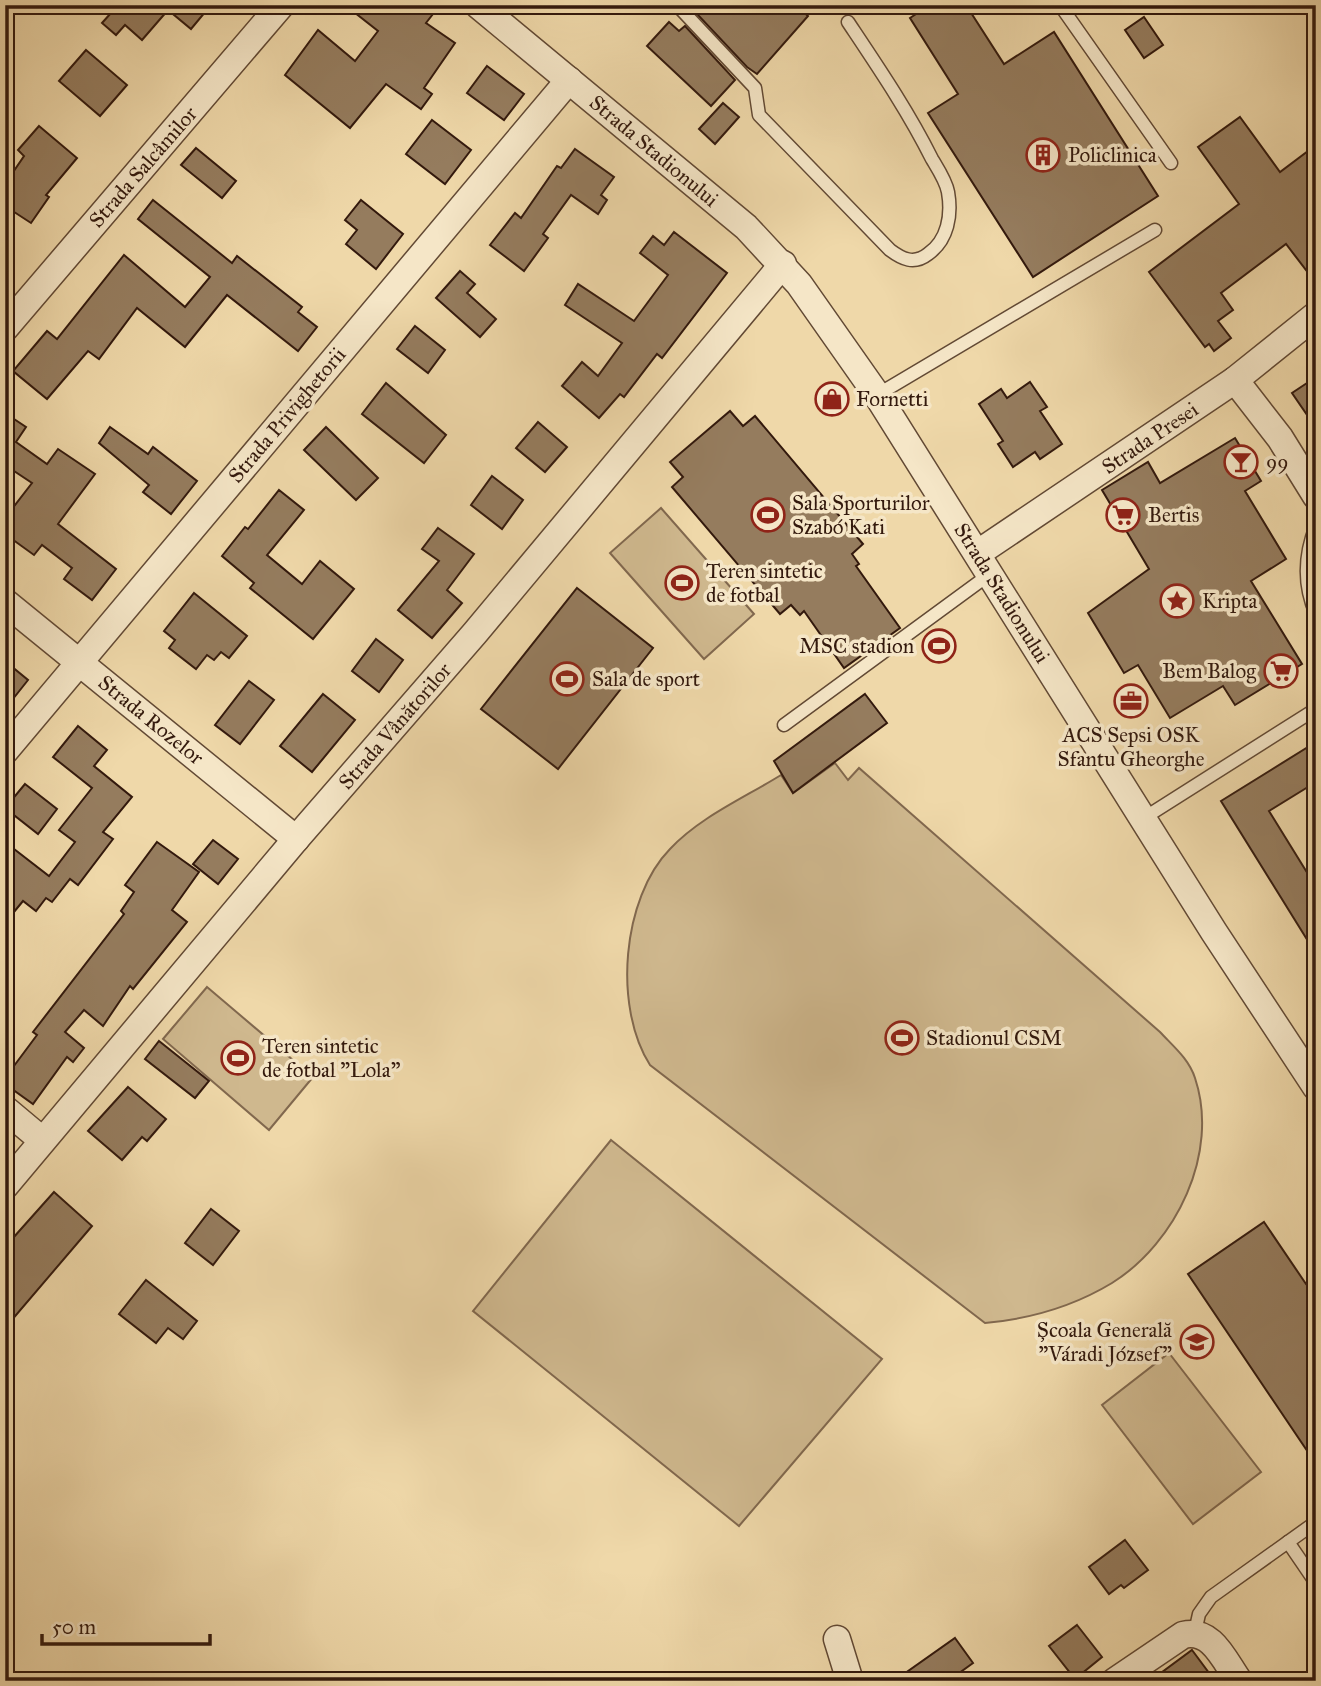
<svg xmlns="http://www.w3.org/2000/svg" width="1321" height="1686" viewBox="0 0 1321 1686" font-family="'IM FELL Great Primer',serif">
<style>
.green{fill:#cfb88e;stroke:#81684e;stroke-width:2}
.building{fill:#957c5e;stroke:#33190d;stroke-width:2}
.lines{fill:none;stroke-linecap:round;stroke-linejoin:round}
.service-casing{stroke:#624934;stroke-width:15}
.minor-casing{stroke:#624934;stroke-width:29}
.service{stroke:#f5e6c7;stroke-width:12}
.minor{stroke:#f5e6c7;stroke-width:26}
.labels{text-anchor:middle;stroke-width:7;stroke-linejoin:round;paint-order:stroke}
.street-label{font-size:21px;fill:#33190d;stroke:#f5e6c7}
.poi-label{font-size:21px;fill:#33190d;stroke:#f5e6c7;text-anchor:start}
</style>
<rect width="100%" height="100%" fill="#efd8a9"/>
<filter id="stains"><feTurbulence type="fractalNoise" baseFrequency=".00286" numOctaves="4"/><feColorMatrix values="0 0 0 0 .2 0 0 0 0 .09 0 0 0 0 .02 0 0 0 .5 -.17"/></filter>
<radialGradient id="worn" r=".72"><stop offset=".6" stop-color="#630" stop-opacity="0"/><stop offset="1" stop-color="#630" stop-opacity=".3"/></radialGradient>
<g class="green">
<path d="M661 508 754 614 704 659 610 553Z"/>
<path d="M835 763 848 780 859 768 1160 1032C1173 1046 1189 1059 1195 1078 1220 1153 1176 1243 1112 1283 1074 1306 1029 1319 985 1323L650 1065C613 1007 622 898 670 849 700 817 744 798 781 775L793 793Z"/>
<path d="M207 987 313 1077 269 1130 163 1039Z"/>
<path d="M611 1140 882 1359 739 1526 473 1311Z"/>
<path d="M1169 1353 1261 1472 1193 1524 1102 1405Z"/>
</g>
<g class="building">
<path d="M102 5H211L191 29 168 10 142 40 125 25 116 35 102 23 111 13Z"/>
<path d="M345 5H440L426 23 455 43 424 88 432 94 421 109 386 84 350 128 285 75 318 30 355 61 378 31Z"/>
<path d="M705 5H796L808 16 757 74 747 67 697 14Z"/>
<path d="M930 5H966L1004 64 1054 32 1158 196 1033 277 928 113 958 94 910 18Z"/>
<path d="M1144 17 1163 45 1144 58 1125 30Z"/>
<path d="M669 22 679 31 685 26 735 80 711 106 647 46Z"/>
<path d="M86 50 127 85 100 116 59 81Z"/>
<path d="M487 66 524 94 504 120 467 93Z"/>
<path d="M723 103 739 117 715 144 699 129Z"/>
<path d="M1240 117 1280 172 1316 145V283L1286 244 1221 293 1233 310 1218 321 1231 338 1214 351 1209 344 1205 347 1149 272 1239 204 1198 147Z"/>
<path d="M432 120 471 150 445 184 406 154Z"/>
<path d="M39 126 77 158 46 195 49 197 31 223 5 206V184L24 156 18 150Z"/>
<path d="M196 148 236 181 222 198 181 165Z"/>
<path d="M575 149 614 177 601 195 607 200 598 214 571 195 543 234 548 238 524 271 490 245 515 213 521 218 557 166 561 168Z"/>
<path d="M153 200 232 263 237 256 302 307 298 312 317 327 298 351 227 295 185 347 137 308 99 359 88 351 47 399 13 371 47 331 57 339 124 255 185 307 210 277 138 219Z"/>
<path d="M361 200 403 234 376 269 346 244 357 230 345 220Z"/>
<path d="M674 232 727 273 662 358 657 354 624 397 620 394 599 418 562 386 582 362 598 376 622 343 565 305 578 284 634 321 668 275 640 253 653 236 664 245Z"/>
<path d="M460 271 475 284 467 293 496 319 480 337 436 298Z"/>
<path d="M415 326 445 350 428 373 397 349Z"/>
<path d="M1316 377V428L1292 393Z"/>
<path d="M1030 382 1047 407 1040 411 1062 444 1040 459 1035 452 1013 467 998 444 1003 441 979 404 1001 389 1007 398Z"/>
<path d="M386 383 446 435 424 463 362 414Z"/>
<path d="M730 411 743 426 755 416 863 544 852 554 859 564 856 566 900 628 844 668 804 611 800 615 791 605 780 614 672 487 683 477 670 462Z"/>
<path d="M5 413 26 427 16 442 47 464 58 449 95 474 58 524 116 569 92 600 64 579 72 568 42 545 34 555 5 534V518L32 483 5 465Z"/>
<path d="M538 422 567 447 545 472 516 448Z"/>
<path d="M110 427 148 454 153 447 197 481 171 514 143 492 149 485 99 443Z"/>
<path d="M326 427 378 478 356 500 304 450Z"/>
<path d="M1235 438 1261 481 1245 491 1286 559 1251 581 1302 664 1235 705 1223 686 1170 718 1138 665 1124 673 1088 613 1149 569 1102 490 1148 462 1160 483Z"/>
<path d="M492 476 523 500 502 529 471 505Z"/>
<path d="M279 490 304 510 267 555 302 584 320 561 354 589 313 639 250 588 254 583 222 556 245 527 248 529Z"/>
<path d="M438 528 474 554 447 590 462 603 432 638 398 610 439 561 422 549Z"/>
<path d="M577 588 653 648 558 769 481 709Z"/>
<path d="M194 593 247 636 229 658 221 652 214 660 207 655 196 669 169 648 175 640 164 631Z"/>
<path d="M376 639 403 660 379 692 352 671Z"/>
<path d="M5 661 28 680 5 709Z"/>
<path d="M249 681 274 700 240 744 215 725Z"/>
<path d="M323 694 355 720 312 772 280 746Z"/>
<path d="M865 694 887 723 793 793 774 761Z"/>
<path d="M78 726 107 750 94 766 132 797 103 832 113 839 78 885 70 879 52 902 46 898 36 911 23 901 5 923V842L49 876 75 842 59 830 92 788 53 757Z"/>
<path d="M1316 742V782L1269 811 1316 887V954L1221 801Z"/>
<path d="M25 784 57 809 38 834 5 808Z"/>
<path d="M213 840 238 859 218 884 193 864Z"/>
<path d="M157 842 199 872 172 910 187 922 133 989 130 986 103 1026 84 1010 65 1032 84 1048 73 1062 67 1057 33 1104 5 1084V1078L37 1035 33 1032 124 914 121 911 134 892 125 885Z"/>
<path d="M159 1041 209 1081 195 1098 145 1059Z"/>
<path d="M128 1087 166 1119 147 1141 142 1137 122 1160 88 1131Z"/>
<path d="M54 1192 92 1226 5 1328V1247Z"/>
<path d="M211 1209 239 1231 213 1265 185 1243Z"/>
<path d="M1264 1222 1306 1284 1316 1278V1464L1188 1274Z"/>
<path d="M146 1280 197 1321 183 1339 168 1328 156 1343 119 1314Z"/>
<path d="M1125 1540 1148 1570 1124 1588 1121 1585 1109 1594 1089 1567Z"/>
<path d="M1077 1625 1102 1657 1075 1679 1049 1646Z"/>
<path d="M955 1638 973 1663 948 1681H894Z"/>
<path d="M1192 1650 1215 1681H1150Z"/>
</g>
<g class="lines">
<defs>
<g id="service">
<path d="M677 5 755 88 759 115 890 250C902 259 914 265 928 254 948 240 952 215 948 192 946 181 938 169 932 159 908 111 878 67 848 22"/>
<path d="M1060 5 1171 163"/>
<path d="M877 395 1155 230"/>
<path d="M1316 526C1304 556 1303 584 1316 614"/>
<path d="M784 725 990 574"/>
<path d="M1144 818 1316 709"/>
<path d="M1288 1542 1316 1583"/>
<path d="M1195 1632 1199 1614 1211 1597 1316 1522"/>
</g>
<g id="minor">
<path d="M478 5 746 227 799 284 877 395 1214 932 1316 1087"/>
<path d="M5 328 281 5"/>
<path d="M1235 380 1280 438 1316 496"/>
<path d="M978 553 1235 380 1316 315"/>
<path d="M5 602 296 839"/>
<path d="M5 751 569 80"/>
<path d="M5 1109 42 1140"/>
<path d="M5 1186 296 839 475 633 783 264"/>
<path d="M837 1639 850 1681"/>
<path d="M1115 1681 1183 1635C1212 1628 1224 1660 1239 1681"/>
</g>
</defs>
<use href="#service" class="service-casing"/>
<use href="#minor" class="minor-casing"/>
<use href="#service" class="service"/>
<use href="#minor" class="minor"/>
</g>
<defs>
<symbol id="building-ring" viewBox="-11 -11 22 22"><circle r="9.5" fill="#f5e6c7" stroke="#8f2418" stroke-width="1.5"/><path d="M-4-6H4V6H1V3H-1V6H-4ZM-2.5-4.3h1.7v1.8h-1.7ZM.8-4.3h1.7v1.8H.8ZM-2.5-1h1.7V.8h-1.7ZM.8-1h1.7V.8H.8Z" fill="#8f2418"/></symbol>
<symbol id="shop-ring" viewBox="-11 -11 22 22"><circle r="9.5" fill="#f5e6c7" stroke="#8f2418" stroke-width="1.5"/><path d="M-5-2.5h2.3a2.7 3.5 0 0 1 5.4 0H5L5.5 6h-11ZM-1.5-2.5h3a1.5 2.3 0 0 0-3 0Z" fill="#8f2418"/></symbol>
<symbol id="bar-ring" viewBox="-11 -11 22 22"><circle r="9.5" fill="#f5e6c7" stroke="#8f2418" stroke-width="1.5"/><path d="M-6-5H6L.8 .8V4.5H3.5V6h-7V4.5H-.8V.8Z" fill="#8f2418"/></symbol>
<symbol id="stadium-ring" viewBox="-11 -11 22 22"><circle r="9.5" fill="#f5e6c7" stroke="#8f2418" stroke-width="1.5"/><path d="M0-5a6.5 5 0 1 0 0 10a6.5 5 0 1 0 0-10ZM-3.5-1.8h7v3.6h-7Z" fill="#8f2418"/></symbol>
<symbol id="supermarket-ring" viewBox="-11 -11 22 22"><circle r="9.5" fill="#f5e6c7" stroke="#8f2418" stroke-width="1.5"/><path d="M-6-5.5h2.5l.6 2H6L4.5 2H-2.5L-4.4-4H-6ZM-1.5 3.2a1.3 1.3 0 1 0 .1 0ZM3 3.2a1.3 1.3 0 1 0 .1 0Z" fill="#8f2418"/></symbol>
<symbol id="sight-ring" viewBox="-11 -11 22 22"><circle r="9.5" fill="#f5e6c7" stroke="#8f2418" stroke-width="1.5"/><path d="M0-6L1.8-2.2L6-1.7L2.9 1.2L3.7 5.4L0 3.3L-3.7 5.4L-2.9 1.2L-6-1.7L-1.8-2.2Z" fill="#8f2418"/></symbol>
<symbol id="office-ring" viewBox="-11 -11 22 22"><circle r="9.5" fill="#f5e6c7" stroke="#8f2418" stroke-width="1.5"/><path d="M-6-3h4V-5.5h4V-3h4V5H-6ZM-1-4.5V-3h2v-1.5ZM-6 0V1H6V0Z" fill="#8f2418"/></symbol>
<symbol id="school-ring" viewBox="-11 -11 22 22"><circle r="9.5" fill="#f5e6c7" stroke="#8f2418" stroke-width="1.5"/><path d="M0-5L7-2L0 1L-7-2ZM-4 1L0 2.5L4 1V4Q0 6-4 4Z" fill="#8f2418"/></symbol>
</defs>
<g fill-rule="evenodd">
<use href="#building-ring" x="1024" y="136" width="38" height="38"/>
<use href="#shop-ring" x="813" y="380" width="38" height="38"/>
<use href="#bar-ring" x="1222" y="443" width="38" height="38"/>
<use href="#stadium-ring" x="749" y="496" width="38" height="38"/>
<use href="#supermarket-ring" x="1104" y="496" width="38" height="38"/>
<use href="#stadium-ring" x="663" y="564" width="38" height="38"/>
<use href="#sight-ring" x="1158" y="582" width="38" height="38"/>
<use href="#stadium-ring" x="920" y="627" width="38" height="38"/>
<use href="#supermarket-ring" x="1262" y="652" width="38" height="38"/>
<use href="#stadium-ring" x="548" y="660" width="38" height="38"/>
<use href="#office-ring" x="1112" y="682" width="38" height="38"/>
<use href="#stadium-ring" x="883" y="1019" width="38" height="38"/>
<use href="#stadium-ring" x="219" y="1039" width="38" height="38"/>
<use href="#school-ring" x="1178" y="1323" width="38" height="38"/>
</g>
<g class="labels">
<g class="street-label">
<text transform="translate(654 151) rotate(40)" y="7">Strada Stadionului</text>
<text transform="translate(143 167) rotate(-49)" y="7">Strada Salcâmilor</text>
<text transform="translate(287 415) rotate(-50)" y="7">Strada Privighetorii</text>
<text transform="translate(1150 438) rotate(-34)" y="7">Strada Presei</text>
<text transform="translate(1002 593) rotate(58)" y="7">Strada Stadionului</text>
<text transform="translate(151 720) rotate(39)" y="7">Strada Rozelor</text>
<text transform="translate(395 726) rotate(-49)" y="7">Strada Vânătorilor</text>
</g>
<g class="poi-label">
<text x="1068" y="162">Policlinica</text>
<text x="856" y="406">Fornetti</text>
<text x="1266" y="469">99</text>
<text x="792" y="510">Sala Sporturilor<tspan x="792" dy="24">Szabó Kati</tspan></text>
<text x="1148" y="522">Bertis</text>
<text x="706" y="578">Teren sintetic<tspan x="706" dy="24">de fotbal</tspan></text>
<text x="1202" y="608">Kripta</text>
<text x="914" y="653" text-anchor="end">MSC stadion</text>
<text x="1256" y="678" text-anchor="end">Bem Balog</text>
<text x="592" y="686">Sala de sport</text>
<text x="1131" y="742" text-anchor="middle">ACS Sepsi OSK<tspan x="1131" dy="24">Sfantu Gheorghe</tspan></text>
<text x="926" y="1045">Stadionul CSM</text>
<text x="262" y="1053">Teren sintetic<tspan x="262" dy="24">de fotbal "Lola"</tspan></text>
<text x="1172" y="1337" text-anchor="end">Școala Generală<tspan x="1172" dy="24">"Váradi József"</tspan></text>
</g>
</g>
<rect width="1321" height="1686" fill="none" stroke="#efd8a9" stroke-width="28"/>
<rect x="7" y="7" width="1307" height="1672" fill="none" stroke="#33190d" stroke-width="3.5"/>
<rect x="14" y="14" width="1293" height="1658" fill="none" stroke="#33190d" stroke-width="2"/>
<path d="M42 1634v10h168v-10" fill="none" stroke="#33190d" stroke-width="3.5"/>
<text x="52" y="1634" font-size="21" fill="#33190d" stroke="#f5e6c7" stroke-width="5" paint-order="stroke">50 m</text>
<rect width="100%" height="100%" filter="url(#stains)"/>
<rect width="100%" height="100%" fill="url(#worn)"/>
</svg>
